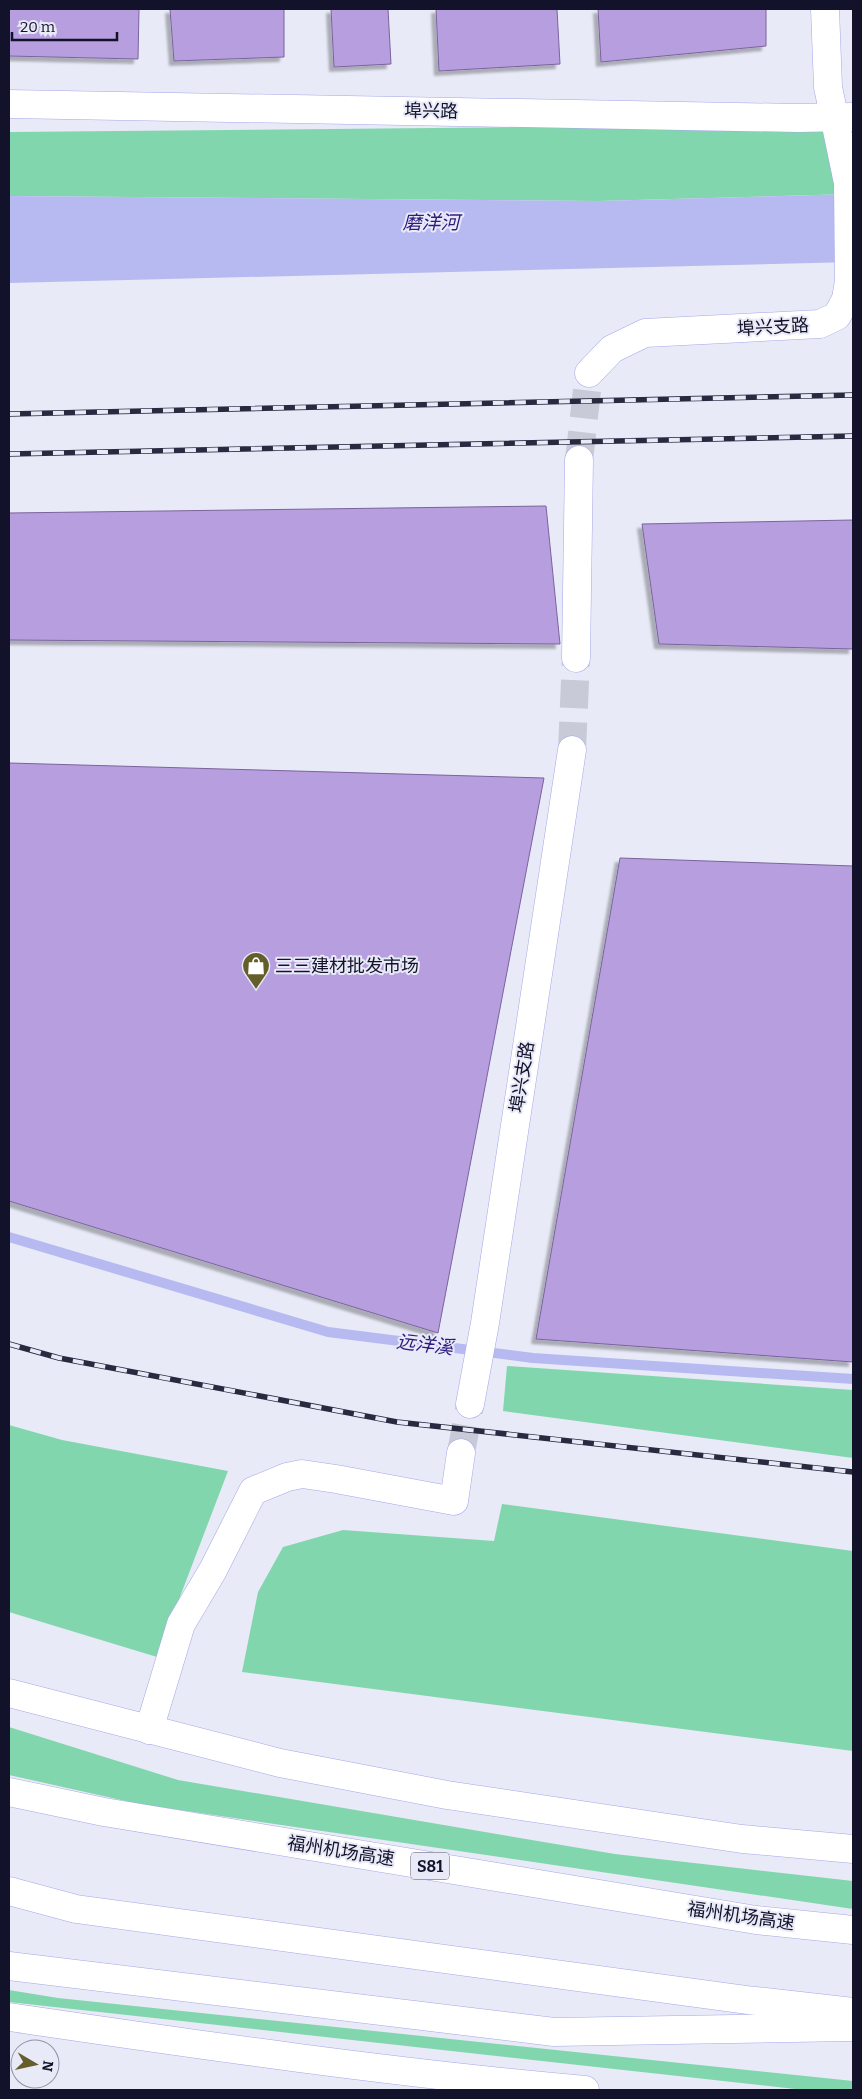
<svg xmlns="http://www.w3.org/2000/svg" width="862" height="2099" viewBox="0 0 862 2099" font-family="Bitter,'Noto Sans SC',serif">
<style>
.green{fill:#82d6ae}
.water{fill:#b7baf0}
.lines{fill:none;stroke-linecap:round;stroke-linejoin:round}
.stream{stroke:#b7baf0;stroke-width:10}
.building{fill:#b79ede;stroke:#7b639e;filter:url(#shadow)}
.minor-tunnel{stroke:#c8cad8;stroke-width:28;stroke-dasharray:28 14;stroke-linecap:butt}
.minor-casing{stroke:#a5a7e8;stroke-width:29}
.major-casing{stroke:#a5a7e8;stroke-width:29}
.highway-casing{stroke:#a5a7e8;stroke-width:29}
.minor{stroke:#fff;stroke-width:28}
.major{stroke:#fff;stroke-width:28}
.highway{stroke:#fff;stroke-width:28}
.rail-casing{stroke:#292940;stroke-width:5.5}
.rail{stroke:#e8eaf7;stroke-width:4;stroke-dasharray:11;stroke-linecap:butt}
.labels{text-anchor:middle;stroke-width:4;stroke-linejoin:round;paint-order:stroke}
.shield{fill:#e8eaf7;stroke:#525368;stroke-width:1}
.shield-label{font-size:16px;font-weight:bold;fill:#12122a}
.street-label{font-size:18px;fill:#12122a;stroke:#e8eaf7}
.poi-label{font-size:18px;fill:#12122a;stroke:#e8eaf7;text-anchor:start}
.water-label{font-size:19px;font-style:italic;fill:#2f1b80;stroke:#e8eaf7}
</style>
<defs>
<filter id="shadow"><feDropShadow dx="-4.5" dy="4.5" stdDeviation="1" flood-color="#0004"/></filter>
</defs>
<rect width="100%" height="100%" fill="#e8eaf7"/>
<g class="green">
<path d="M853 124V194L599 201 9 196V132Z"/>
<path d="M507 1366 853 1390V1458L503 1411Z"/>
<path d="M9 1425 62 1440 228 1471 157 1657 9 1612Z"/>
<path d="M502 1504 853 1551V1751L242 1672 258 1592 283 1547 343 1530 494 1541Z"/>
<path d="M9 1727 178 1780 615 1854 853 1881V1909L139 1804 9 1775Z"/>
<path d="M9 1990 58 1998 853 2081V2090H804L9 2002Z"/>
</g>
<path class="water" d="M853 194V262L9 283V196L599 201Z"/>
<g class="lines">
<path class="stream" d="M9 1237 328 1332 533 1358 853 1379"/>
</g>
<g class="building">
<path d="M9 9H139L138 59 9 56Z"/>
<path d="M170 9H284V57L174 61Z"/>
<path d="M331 9H388L391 64 334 67Z"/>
<path d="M436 9H557L560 64 439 71Z"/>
<path d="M598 9H766V46L601 62Z"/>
<path d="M546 506 560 644 9 640V513Z"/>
<path d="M853 520V649L659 644 642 524Z"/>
<path d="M9 763 544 778 438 1333 9 1201Z"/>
<path d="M620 858 853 866V1362L536 1339Z"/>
</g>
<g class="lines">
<g class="minor-tunnel">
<path d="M579 460 589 373"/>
<path d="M572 750 576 658"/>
<path d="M461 1453 470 1404"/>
</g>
<defs>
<g id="minor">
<path d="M9 104 798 118 853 117"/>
<path d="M589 373 612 349 645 333 820 324 837 316 846 299 849 281 848 183 828 87 825 9"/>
<path d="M576 658 579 460"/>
<path d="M470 1404 485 1323 572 750"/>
<path d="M149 1730 181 1624 213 1570 253 1491 287 1477 302 1474 336 1479 454 1501 461 1453"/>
</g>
<g id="major">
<path d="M9 1693 280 1763 447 1795 742 1839 853 1849"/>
<path d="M9 2017C200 2045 392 2073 585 2090"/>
</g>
<g id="highway">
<path d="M9 1792 104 1812 756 1920 853 1930"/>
<path d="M9 1891 76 1909 747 2000 853 2012"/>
<path d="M9 1966 554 2032 851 2027"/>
</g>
</defs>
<use href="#minor" class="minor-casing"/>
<use href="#major" class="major-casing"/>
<use href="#highway" class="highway-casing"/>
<use href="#minor" class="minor"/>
<use href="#major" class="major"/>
<use href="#highway" class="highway"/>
<defs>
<g id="rail">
<path d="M9 414 853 395"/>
<path d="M9 454 853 436"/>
<path d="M9 1344 59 1358 397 1422 853 1472"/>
</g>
</defs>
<use href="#rail" class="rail-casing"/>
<use href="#rail" class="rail"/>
</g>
<defs>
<symbol id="shop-pin" viewBox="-11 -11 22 30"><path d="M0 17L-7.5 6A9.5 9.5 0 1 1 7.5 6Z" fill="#655e2b" stroke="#e8eaf7"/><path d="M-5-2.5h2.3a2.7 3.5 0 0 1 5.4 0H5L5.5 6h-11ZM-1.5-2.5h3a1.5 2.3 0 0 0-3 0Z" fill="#fff"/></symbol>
</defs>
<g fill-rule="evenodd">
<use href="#shop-pin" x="240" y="950" width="32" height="43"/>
</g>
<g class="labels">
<rect class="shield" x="411" y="1852.5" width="38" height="27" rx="4"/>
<g class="shield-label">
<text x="430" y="1872">S81</text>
</g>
<g class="street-label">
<text transform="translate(431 111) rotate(1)" y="6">埠兴路</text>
<text transform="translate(773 327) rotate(-3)" y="6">埠兴支路</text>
<text transform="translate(522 1077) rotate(-81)" y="6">埠兴支路</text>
<text transform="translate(341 1851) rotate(9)" y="6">福州机场高速</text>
<text transform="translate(741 1916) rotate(8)" y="6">福州机场高速</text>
</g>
<g class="poi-label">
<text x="275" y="972">三三建材批发市场</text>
</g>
<g class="water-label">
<text x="431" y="229">磨洋河</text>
<text transform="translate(425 1344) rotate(7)" y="7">远洋溪</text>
</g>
</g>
<rect width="862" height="2099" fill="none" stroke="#12122a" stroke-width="20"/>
<g transform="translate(35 2064) rotate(99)"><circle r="24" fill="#e8eaf7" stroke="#9294a5"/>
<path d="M0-4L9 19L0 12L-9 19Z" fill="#655e2b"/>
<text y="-8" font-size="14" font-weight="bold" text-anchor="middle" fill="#12122a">N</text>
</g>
<path d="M12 32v8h105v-8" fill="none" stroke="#12122a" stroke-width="2.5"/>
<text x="20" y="32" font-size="15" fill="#12122a" stroke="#e8eaf7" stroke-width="4" paint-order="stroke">20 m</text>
</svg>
